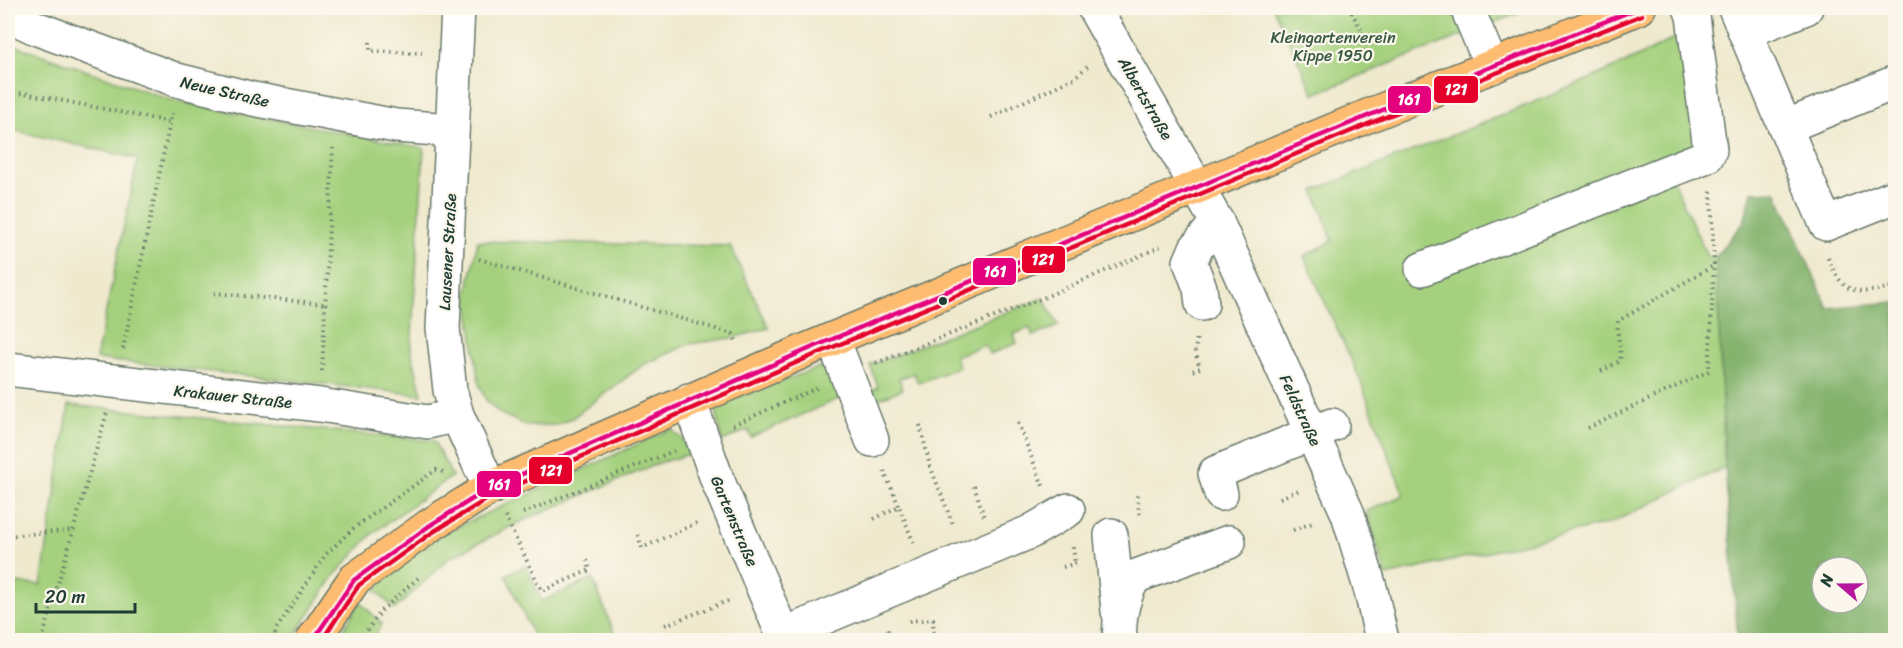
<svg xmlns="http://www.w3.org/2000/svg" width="1903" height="648" viewBox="0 0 1903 648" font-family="Sriracha,sans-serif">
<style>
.green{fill:#a5d17e;stroke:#628759;stroke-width:1.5}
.forest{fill:#84b36d;stroke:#527850;stroke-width:1.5;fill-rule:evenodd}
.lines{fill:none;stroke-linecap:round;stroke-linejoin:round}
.minor-casing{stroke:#68796a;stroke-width:36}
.major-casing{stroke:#68796a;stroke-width:36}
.path{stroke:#68796a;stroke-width:4;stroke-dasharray:1.5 4.5;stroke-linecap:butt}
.minor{stroke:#fff;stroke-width:33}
.major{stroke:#febc70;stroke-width:33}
.bus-1-casing{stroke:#fbf7ec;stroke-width:9}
.bus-2-casing{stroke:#fbf7ec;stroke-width:9}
.bus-1{stroke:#e5007d;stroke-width:4.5}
.bus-2{stroke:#e4002b;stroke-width:4.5}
.bus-dot{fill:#1f3d34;stroke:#fbf7ec;stroke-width:2}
.labels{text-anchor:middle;stroke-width:4.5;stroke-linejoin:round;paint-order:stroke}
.park-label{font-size:16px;fill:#3a5b43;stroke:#fbf7ec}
.street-label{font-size:16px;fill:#1f3d34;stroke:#fbf7ec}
.line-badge{stroke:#fbf7ec;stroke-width:2}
.badge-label{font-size:16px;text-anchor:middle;font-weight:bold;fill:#fff}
</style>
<rect width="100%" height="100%" fill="#fbf7ec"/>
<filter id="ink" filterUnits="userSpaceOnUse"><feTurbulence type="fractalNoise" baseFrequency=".0167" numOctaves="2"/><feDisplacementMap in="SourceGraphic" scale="12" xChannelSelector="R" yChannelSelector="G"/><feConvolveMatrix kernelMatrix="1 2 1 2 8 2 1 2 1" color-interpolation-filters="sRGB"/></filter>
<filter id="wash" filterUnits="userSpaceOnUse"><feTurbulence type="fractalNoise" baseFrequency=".008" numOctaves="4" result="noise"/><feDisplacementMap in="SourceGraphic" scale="24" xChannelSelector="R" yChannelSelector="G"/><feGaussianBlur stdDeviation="1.35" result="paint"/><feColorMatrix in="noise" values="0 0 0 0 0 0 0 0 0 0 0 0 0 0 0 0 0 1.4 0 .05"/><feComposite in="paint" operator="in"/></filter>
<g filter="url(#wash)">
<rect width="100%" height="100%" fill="#efe9ce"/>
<g class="green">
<path d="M1273 8H1531L1314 94Z"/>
<path d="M1683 34 1698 151 1672 178 1708 258 1716 256 1725 467 1611 523 1386 576 1367 511 1404 495 1358 375 1304 256 1333 241 1314 191C1438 138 1565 96 1683 34Z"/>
<path d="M8 43 174 101 424 148 411 350 422 395 96 359 138 159 8 129Z"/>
<path d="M478 241 730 246 769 328 732 338 689 344 643 365 572 418 557 425 527 426 499 413 486 400 479 384 467 294Z"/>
<path d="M1043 298 1059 326 1033 336 1030 328 1014 334 1017 343 990 354 985 345 955 356 959 367 918 383 914 373 899 379 903 389 866 404 861 396 878 387 870 365Z"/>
<path d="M821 367 845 396 751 437 748 430 722 441 715 405Z"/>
<path d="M69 405 434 441 452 476 372 534 334 576 292 640H8L16 583 41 585Z"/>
<path d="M671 429 682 439 689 454 659 463 522 521 449 558 395 609 375 590 394 569 444 533Z"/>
<path d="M526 565 542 601 593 579 617 640H535L506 575Z"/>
<path d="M360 602 382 624 373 640H337Z"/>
</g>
<path class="forest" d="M1776 191 1828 308 1895 302V640H1738L1725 467 1716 256 1744 222 1752 192ZM1822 567H1858V603H1822Z"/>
</g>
<g filter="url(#ink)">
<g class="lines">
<defs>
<g id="minor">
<path d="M458 8 443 328 450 390 457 415 490 488"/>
<path d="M1094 8 1217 222 1348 514 1371 591 1382 640"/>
<path d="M1467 8 1492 67"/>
<path d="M1735 8 1826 224 1896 196"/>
<path d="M8 15 38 29 177 80 253 99 396 126 452 130"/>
<path d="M1745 32 1806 8"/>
<path d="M1785 127 1896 82"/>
<path d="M1422 269 1707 156 1710 150 1693 16 1690 8"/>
<path d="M1202 304 1200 288 1190 262 1196 248 1217 222"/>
<path d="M833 339 872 440"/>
<path d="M8 369 320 405 428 422 457 415"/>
<path d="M689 400 717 479 785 640"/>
<path d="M1221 494 1215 473 1332 425"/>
<path d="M1111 535 1118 611"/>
<path d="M782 635 1030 532 1068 510"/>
<path d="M1120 640C1118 617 1123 597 1134 577L1229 542"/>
</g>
<path id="major" d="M313 640 354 580 429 526 490 488 811 348 1370 115 1639 8"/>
</defs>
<use href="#minor" class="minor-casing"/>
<use href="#major" class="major-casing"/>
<g class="path">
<path d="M1351 40 1363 33 1352 13 1364 8"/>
<path d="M370 42V51L422 53"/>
<path d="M8 95 24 93 170 122"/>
<path d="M991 117 1074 78 1090 64"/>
<path d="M1828 258C1844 297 1857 295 1896 286"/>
<path d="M479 259 733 334 737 343"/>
<path d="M214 293 325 304"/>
<path d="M123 349 172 113"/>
<path d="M876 363 1043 298 1160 247"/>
<path d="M322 371 333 148"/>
<path d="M1193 371 1200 368 1195 351 1197 337"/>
<path d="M1601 371 1620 361C1622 346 1616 336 1618 321L1713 266"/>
<path d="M1018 423 1043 486"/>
<path d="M733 425 817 388"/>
<path d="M920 425 930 466 954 527"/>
<path d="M1588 428 1709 371 1714 265 1711 191"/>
<path d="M884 471 899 506"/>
<path d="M974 486 984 516"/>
<path d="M1137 495 1140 518"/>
<path d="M1280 498 1302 489"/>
<path d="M523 513 674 451"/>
<path d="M505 517 542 591 590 570 586 557"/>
<path d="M874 519 899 506 914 544"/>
<path d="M1293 530 1315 522"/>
<path d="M638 535 642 548 699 522"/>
<path d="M8 536 74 530"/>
<path d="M1073 547 1075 564"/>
<path d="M1063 567 1076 563"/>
<path d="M909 621 933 619 934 640"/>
<path d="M665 625 731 600"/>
<path d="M42 640 107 412"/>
<path d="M273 640 277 628 326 554 355 527 436 470 446 473"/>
<path d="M360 640 382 610 418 578"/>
<path d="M882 640 886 638 889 626"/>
</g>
<use href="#minor" class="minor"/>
<use href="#major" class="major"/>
<defs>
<path id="bus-1" d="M313 640 354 580 429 526 490 488 811 348 1370 115 1639 8"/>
<path id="bus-2" d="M322 640 359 585 433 532 494 495 814 355 1373 122 1642 15"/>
</defs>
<use href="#bus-1" class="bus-1-casing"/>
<use href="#bus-2" class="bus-2-casing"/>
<use href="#bus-1" class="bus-1"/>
<use href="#bus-2" class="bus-2"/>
</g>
</g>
<circle class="bus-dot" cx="943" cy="301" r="5"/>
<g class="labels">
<g class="park-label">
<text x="1333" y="43">Kleingartenverein<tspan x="1333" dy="18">Kippe 1950</tspan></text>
</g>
<g class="street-label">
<text transform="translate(225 91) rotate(13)" y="6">Neue Straße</text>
<text transform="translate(1146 98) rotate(60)" y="6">Albertstraße</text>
<text transform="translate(447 252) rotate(-87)" y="6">Lausener Straße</text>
<text transform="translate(233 396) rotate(6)" y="6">Krakauer Straße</text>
<text transform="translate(1301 410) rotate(65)" y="6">Feldstraße</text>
<text transform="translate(735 521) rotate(67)" y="6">Gartenstraße</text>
</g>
</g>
<g class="line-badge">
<rect x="1433" y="75" width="46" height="29" rx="6" fill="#e4002b"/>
<rect x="1387" y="85" width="45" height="29" rx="6" fill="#e5007d"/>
<rect x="1021" y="245" width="45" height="29" rx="6" fill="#e4002b"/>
<rect x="972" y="257" width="45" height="29" rx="6" fill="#e5007d"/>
<rect x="528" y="456" width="45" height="29" rx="6" fill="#e4002b"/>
<rect x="476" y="470" width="46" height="28" rx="6" fill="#e5007d"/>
</g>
<g class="badge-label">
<text x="1456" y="95">121</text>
<text x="1409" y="105">161</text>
<text x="1043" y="265">121</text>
<text x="995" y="277">161</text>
<text x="551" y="476">121</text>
<text x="499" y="490">161</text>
</g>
<rect width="1903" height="648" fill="none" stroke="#fbf7ec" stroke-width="30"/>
<g transform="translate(1840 585) rotate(290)"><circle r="28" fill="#fbf7ec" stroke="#a3ada2" stroke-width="1.5"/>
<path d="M0-4.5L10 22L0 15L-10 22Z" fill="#b5179e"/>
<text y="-9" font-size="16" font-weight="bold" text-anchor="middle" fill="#1f3d34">N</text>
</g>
<path d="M36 603v9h99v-9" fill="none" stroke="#1f3d34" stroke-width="3"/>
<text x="45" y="603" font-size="18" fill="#1f3d34" stroke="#fbf7ec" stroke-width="4.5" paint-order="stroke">20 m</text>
</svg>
